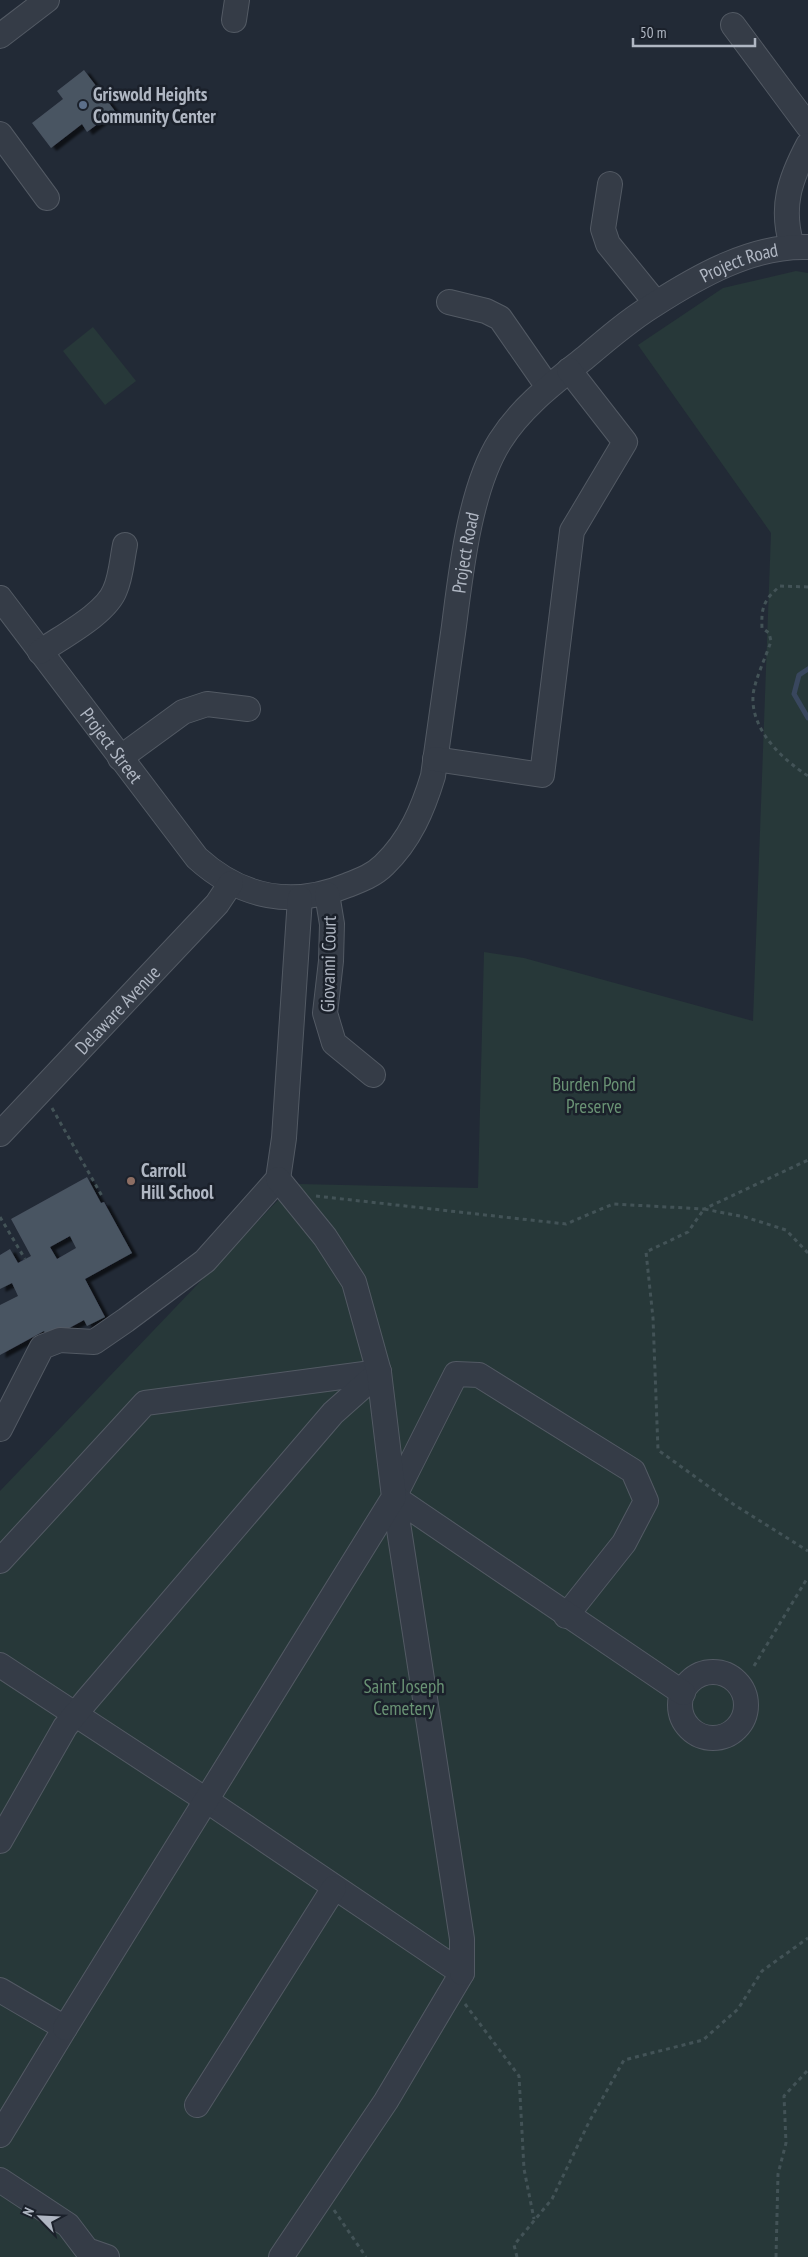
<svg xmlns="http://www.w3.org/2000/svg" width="808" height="2257" viewBox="0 0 808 2257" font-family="'PT Sans Narrow',sans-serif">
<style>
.green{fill:#273839}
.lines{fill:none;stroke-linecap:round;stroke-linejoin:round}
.stream{stroke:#39475e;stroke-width:5}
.building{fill:#4a5462;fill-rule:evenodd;filter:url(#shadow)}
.minor-casing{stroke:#535a64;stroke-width:26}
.path{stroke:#435357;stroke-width:3;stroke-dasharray:4 4;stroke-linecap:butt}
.minor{stroke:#353c47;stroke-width:24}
.service-dot{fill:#5c6f8a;stroke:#1b212b;stroke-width:2}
.education-dot{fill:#8d6e63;stroke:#1b212b;stroke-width:2}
.labels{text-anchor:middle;stroke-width:5;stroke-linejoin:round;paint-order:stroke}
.poi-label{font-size:19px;font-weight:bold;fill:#b0b7c3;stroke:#1b212b;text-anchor:start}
.street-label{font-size:19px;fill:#b0b7c3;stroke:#1b212b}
.park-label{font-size:19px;fill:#699274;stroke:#1b212b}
</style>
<defs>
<filter id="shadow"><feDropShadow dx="5.5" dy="3" stdDeviation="1" flood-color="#0009"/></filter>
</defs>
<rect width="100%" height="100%" fill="#222a36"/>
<g class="green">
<path d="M796 271 808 273V2257H0V1491L281 1197 298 1184 478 1188 484 952 524 958 753 1021 771 533 638 345 723 288Z"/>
<path d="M93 327 136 381 105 405 63 351Z"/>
</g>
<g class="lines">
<path class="stream" d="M808 669 799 675 794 694 808 718"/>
</g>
<g class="building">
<path d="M84 70 115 111 87 132 82 124 51 148 32 123 63 99 57 91Z"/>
<path d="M87 1177 101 1203 104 1202 132 1253 85 1279 105 1317 87 1326 84 1320 49 1339 44 1331 0 1355V1305L18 1296 12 1283 0 1289V1255L10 1249 18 1263 31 1256 11 1219ZM70 1236 76 1248 57 1259 50 1247Z"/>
</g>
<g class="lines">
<defs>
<g id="minor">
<path d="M234 20 237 0"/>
<path d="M733 25 808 126"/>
<path d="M0 36 47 0"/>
<path d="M0 134 47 198"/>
<path d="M610 184 603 229 608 244 656 303"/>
<path d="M792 246C780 207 790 179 808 145"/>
<path d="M449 302 486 311 500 318 548 387"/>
<path id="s1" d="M0 598 197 858C241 898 293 908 348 885 361 880 374 875 384 865 410 840 423 809 433 776 440 726 447 676 454 626 461 571 470 488 500 441 522 406 555 382 586 357 607 339 628 321 652 306 697 277 752 245 808 247"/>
<path d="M40 652C61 637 106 614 115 590 121 577 122 559 125 545"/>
<path d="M120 758 183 712 207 704 248 709"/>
<path d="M435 759 542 775 572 531 625 442 569 370"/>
<path d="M327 894 332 924 331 961 325 1013 334 1043 373 1075"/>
<path id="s2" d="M0 1134 217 904 231 883"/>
<path d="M0 1429 42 1347 60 1340 94 1342 126 1320 205 1261 278 1179 284 1138 300 898"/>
<path d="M394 1497 456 1374 479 1375 633 1471 646 1501 624 1543 566 1616"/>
<path d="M0 1561 145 1403 379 1372"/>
<path d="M0 1665 206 1800 462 1973 386 2101 281 2257"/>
<circle cx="713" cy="1705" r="33"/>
<path d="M0 1841 65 1727 87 1700 333 1413 379 1372"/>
<path d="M462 1973V1939L394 1497 683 1693"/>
<path d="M0 1990 65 2028 0 2135"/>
<path d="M65 2028 394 1497 379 1372 354 1282 325 1237 278 1179"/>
<path d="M197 2105 334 1888"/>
<path d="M0 2180 68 2225 87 2250 107 2257"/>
</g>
</defs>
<use href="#minor" class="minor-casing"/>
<g class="path">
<path d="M808 587 780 586C764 600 761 607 762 628L769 633 771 641C766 657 754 681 753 696 751 730 782 759 808 776"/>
<path d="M52 1108 102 1196"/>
<path d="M316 1196 566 1224 613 1204 704 1209 808 1160"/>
<path d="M0 1217 25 1259"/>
<path d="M808 1253 786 1230 745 1217 704 1209 688 1232 646 1252 653 1318 658 1450 733 1504 808 1551"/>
<path d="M754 1666 808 1577"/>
<path d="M465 2004 519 2076 524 2169 534 2219"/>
<path d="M334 2210 366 2257"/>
<path d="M517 2257 514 2245 552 2199 589 2122 624 2060 703 2040 738 2009 762 1971 808 1938"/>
<path d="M776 2257 778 2174 786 2143 784 2096 808 2070"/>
</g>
<use href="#minor" class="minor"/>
</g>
<circle class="service-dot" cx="83" cy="105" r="5"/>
<circle class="education-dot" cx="131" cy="1181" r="5"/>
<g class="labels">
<g class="poi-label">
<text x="93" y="101">Griswold Heights<tspan x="93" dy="22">Community Center</tspan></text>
<text x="141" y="1177">Carroll<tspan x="141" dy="22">Hill School</tspan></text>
</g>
<g class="street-label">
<text dy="7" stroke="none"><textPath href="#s1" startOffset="1279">Project Road</textPath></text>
<text dy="7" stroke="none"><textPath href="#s1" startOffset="859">Project Road</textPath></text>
<text dy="7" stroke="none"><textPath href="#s1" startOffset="185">Project Street</textPath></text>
<text transform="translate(328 964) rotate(-89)" y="7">Giovanni Court</text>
<text dy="7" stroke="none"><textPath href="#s2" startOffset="171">Delaware Avenue</textPath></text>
</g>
<g class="park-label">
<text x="594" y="1091">Burden Pond<tspan x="594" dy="22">Preserve</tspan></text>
<text x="404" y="1693">Saint Joseph<tspan x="404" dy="22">Cemetery</tspan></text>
</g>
</g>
<g transform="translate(40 2217) rotate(294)" stroke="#1b212b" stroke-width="4" paint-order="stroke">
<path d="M0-4L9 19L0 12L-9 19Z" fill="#b0b7c3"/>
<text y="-8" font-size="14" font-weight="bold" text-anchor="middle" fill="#b0b7c3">N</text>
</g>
<path d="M633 38v8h122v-8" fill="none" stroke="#b0b7c3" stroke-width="2.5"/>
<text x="640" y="38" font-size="15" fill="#b0b7c3" stroke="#1b212b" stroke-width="4" paint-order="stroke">50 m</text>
</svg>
